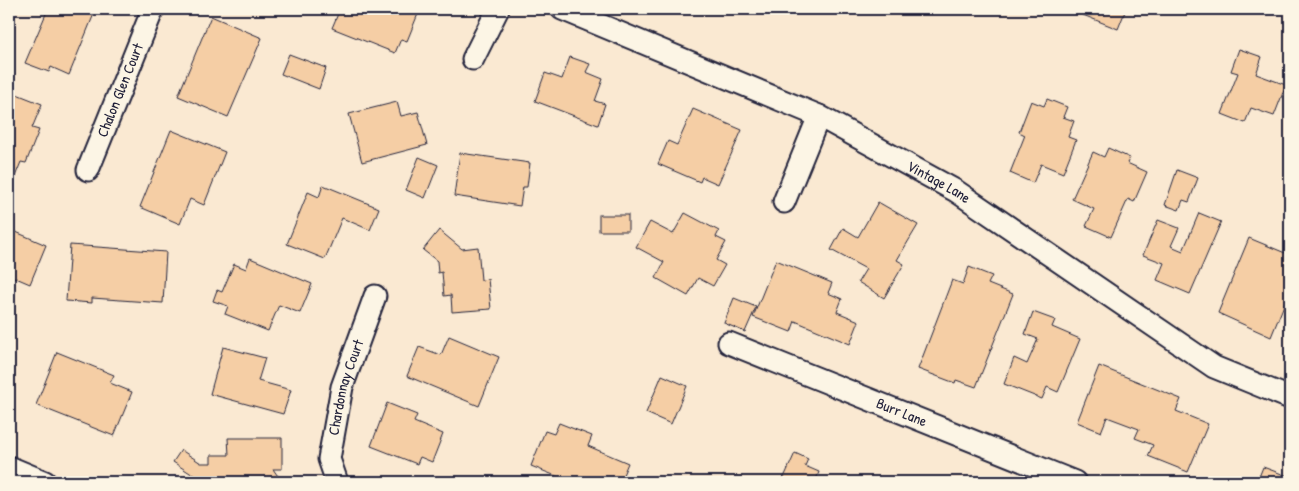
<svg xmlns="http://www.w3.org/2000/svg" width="1299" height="491" viewBox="0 0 1299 491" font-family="'Patrick Hand',sans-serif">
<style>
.building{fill:#f5cea5;stroke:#22223b}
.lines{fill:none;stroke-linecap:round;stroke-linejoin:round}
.minor-casing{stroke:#22223b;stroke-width:25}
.minor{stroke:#fcf5e5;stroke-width:21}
.labels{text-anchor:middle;stroke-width:4;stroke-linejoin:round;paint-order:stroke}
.street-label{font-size:15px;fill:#22223b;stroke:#fcf5e5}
</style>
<rect width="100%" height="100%" fill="#fae9d2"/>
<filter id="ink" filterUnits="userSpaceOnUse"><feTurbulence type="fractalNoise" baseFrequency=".02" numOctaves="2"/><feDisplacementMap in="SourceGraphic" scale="10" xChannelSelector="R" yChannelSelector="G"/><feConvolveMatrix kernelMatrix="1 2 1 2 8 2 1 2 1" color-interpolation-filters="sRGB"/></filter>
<g filter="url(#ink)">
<g class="building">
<path d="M48 9H96L69 75 51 67 49 72 25 63Z"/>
<path d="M340 9H420L407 41 401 39 395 53 332 28Z"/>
<path d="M1074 9H1126L1118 29 1073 11Z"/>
<path d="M211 16 262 38 228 117 178 96Z"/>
<path d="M1239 49 1262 57 1256 74 1286 85 1274 116 1251 108 1245 123 1222 114 1238 73 1231 71Z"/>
<path d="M289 54 326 68 319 89 281 74Z"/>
<path d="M570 57 590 64 586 72 603 79 595 101 605 104 598 125 535 101 545 73 562 79Z"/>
<path d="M9 91 42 104 32 128 39 130 26 163 21 162 12 184 9 183Z"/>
<path d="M1047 99 1067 107 1063 117 1074 121 1068 137 1076 140 1063 173 1041 164 1033 183 1010 173 1025 135 1019 132 1031 101 1044 106Z"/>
<path d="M397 102 401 116 418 112 427 145 362 162 349 114Z"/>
<path d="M693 109 742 130 718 184 702 177 700 182 658 164 668 141 677 145Z"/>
<path d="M171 130 225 152 204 205 190 199 180 224 140 207Z"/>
<path d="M1108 148 1130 158 1127 163 1147 172 1134 202 1128 199 1111 237 1086 226 1094 209 1072 199 1093 152 1104 157Z"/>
<path d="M460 153 530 163 527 187H523L520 206 454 196Z"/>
<path d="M419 157 438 165 425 198 406 190Z"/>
<path d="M1177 170 1198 178 1189 202 1183 200 1179 210 1165 205Z"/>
<path d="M323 185 379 208 370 230 342 218 325 259 287 244 308 192 319 197Z"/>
<path d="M878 202 918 225 897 260 904 264 884 298 858 282 866 269 831 250 843 228 858 237Z"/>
<path d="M685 213 719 231 716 237 726 242 716 260 725 265 713 286 698 278 688 296 656 278 664 262 636 247 650 222 673 234Z"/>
<path d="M1199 213 1221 222 1190 294 1157 280 1164 263 1143 255 1158 220 1179 228 1171 246 1183 251Z"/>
<rect x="599" y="215" width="29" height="16"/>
<path d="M9 229 46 245 30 284 9 275Z"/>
<path d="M439 230 462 249 478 247 481 280 488 279 491 309 452 312 451 295 444 296 442 272 438 273 437 261 423 250Z"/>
<path d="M1249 238 1290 255V290L1271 337 1218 313Z"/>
<path d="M70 245 166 252 163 303 92 298V303L66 301Z"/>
<path d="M250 258 312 284 300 313 279 305 268 331 225 314 228 306 213 301 217 290 222 292 234 264 246 269Z"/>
<path d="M776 260 832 283 828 293 842 299 837 312 859 321 850 344 795 321 791 332 753 317Z"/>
<path d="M969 267 992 276 988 284 1013 294 976 387 956 380 955 383 918 369 952 280 963 284Z"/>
<path d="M734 298 756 307 745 332 724 323Z"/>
<path d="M1033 312 1055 320 1052 327 1080 339 1058 392 1047 387 1042 399 1004 384 1014 358 1027 364 1038 339 1025 334Z"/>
<path d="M449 336 499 357 479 406 407 376 419 347 441 355Z"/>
<path d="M223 347 265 358 258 381 291 390 283 414 210 394Z"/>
<path d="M57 352 114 375 110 383 132 392 114 436 36 405Z"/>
<path d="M1099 366 1181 399 1176 411 1208 424 1188 472 1148 456 1153 445 1135 438 1139 429 1107 417 1101 432 1077 422Z"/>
<path d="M662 375 687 386 671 424 646 413Z"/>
<path d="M387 403 417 415 414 422 443 434 432 462 420 457 417 464 371 446Z"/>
<path d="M559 423 592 436 588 446 628 463 620 482H571L531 466 545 431 554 434Z"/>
<path d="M228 438H282V469H273L282 482H204L173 462 181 450 201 463H211V455H229Z"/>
<path d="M795 453 808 459 805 466 819 472 815 482H782Z"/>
<path d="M1263 467 1290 477V482H1257Z"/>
</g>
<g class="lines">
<defs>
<g id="minor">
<path id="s1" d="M562 9 819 116 956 191 1214 367 1290 398"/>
<path d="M473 59 498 9"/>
<path id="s2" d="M88 170 153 9"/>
<path d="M784 202 819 116"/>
<path id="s3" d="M729 343 1075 482"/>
<path d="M9 467 45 482"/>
<path id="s4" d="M337 482 329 459 342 387 375 296"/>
</g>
</defs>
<use href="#minor" class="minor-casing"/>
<use href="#minor" class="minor"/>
</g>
</g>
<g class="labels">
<g class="street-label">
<text dy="5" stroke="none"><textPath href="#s2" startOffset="86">Chalon Glen Court</textPath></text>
<text dy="5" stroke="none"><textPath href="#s1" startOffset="415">Vintage Lane</textPath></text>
<text dy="5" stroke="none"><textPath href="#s4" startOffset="98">Chardonnay Court</textPath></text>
<text dy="5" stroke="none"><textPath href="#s3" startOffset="186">Burr Lane</textPath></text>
</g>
</g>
<rect width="1299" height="491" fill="none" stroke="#fcf5e5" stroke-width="30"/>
<rect x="15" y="15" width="1269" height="461" fill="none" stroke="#22223b" stroke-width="2" filter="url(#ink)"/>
</svg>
